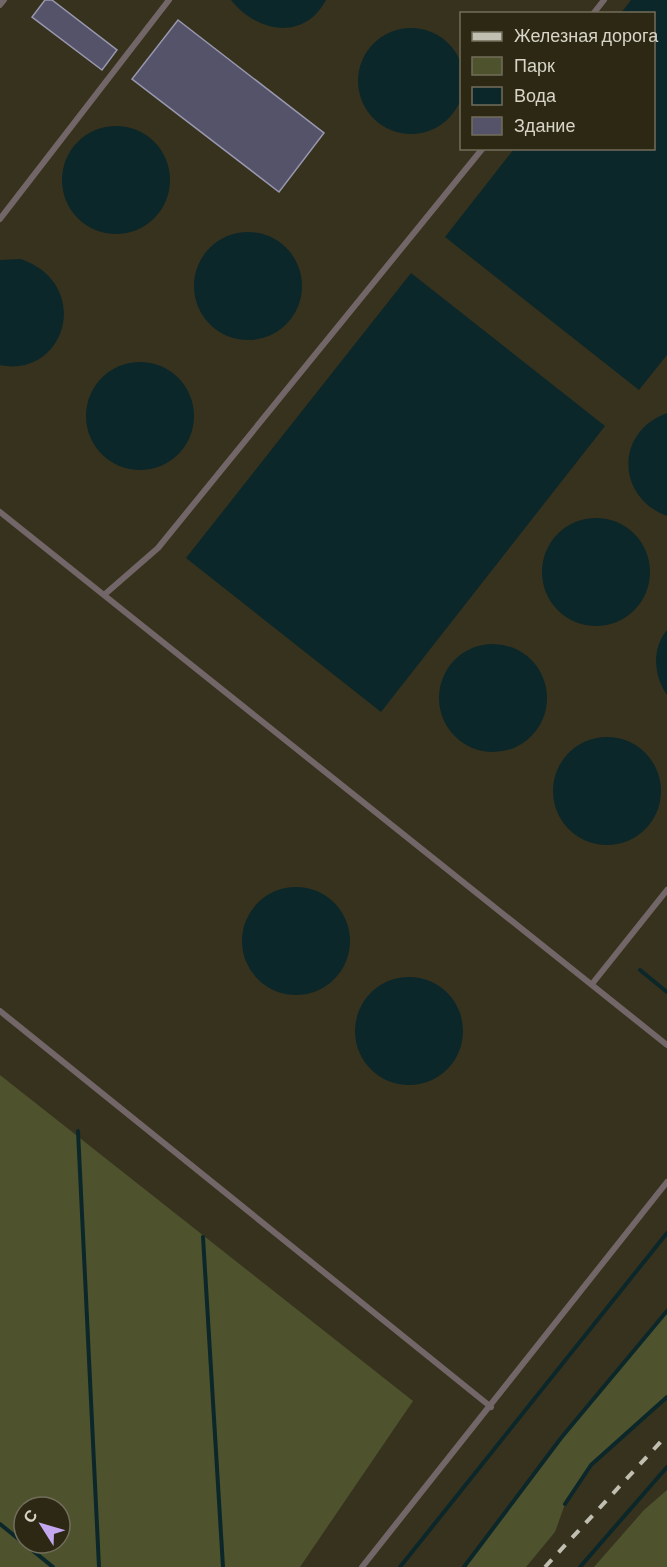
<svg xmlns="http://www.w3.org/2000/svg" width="667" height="1567" font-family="Barlow,sans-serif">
	<rect width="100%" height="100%" fill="#37321d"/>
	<path fill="#4e532e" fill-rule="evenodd" d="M0,1075L413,1401L300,1567H0ZM24,1507H60V1543H24Z
		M667,1311V1397L591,1465L565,1504L555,1532L526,1567H464L561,1438Z
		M667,1490V1567H594L644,1510Z"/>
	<path fill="#0c272a" d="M231,0H326C304,42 256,32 231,0Z
		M631,0H667V355L639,390L445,237L514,149L654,148V14L621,13Z
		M358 81a53 53 0 1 1 106 0a53 53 0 1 1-106 0Z
		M62 180a54 54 0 1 1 108 0a54 54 0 1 1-108 0Z
		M194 286a54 54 0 1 1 108 0a54 54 0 1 1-108 0Z
		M21,259C94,285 65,379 0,365V260Z
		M411,273L605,426L381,712L186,558Z
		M86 416a54 54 0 1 1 108 0a54 54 0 1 1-108 0Z
		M667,413V516C616,497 615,432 667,413Z
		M542 572a54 54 0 1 1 108 0a54 54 0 1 1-108 0Z
		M667,630V695C654,677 651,649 667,630Z
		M439 698a54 54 0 1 1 108 0a54 54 0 1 1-108 0Z
		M553 791a54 54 0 1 1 108 0a54 54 0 1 1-108 0Z
		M242 941a54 54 0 1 1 108 0a54 54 0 1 1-108 0Z
		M355 1031a54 54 0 1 1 108 0a54 54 0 1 1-108 0Z"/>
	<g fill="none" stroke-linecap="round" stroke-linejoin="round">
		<path stroke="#0c272a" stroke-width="4" d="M640,970L667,992
			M78,1131L99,1567
			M203,1237L223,1567
			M565,1504L591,1465L667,1397
			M0,1524L53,1567
			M400,1567L667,1233
			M464,1567L561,1438L667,1311
			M580,1567L667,1467"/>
	</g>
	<path fill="#545369" stroke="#9998b0" stroke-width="1.5" d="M45,0H52L117,50L102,70L32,17Z
		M178,20L324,133L279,192L132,79Z"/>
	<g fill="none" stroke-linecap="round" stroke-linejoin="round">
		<path stroke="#726668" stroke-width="6" d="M0,5L4,0
			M593,14L604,0
			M0,219L169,0
			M0,512L667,1045
			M104,595L158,548L483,148
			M592,984L667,890
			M0,1011L491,1407
			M362,1567L667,1182"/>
		<path stroke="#c1bfb1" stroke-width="4" stroke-dasharray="10 10" stroke-linecap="butt" d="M545,1567L667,1435"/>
	</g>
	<rect x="460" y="12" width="195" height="138" fill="#2d2813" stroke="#716d5b" stroke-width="1.5"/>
	<rect x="472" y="32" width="30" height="9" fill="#c1bfb1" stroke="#716d5b" stroke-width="1.5"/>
	<text x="514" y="42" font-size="18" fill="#d7d5c8">Железная дорога</text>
	<rect x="472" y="57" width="30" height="18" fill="#4e532e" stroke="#716d5b" stroke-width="1.5"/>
	<text x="514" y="72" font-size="18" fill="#d7d5c8">Парк</text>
	<rect x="472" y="87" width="30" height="18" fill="#0c272a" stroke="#716d5b" stroke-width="1.5"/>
	<text x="514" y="102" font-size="18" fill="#d7d5c8">Вода</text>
	<rect x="472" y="117" width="30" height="18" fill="#545369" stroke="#716d5b" stroke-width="1.5"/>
	<text x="514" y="132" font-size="18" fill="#d7d5c8">Здание</text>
	<g transform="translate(42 1525) rotate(307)"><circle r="28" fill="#2d2813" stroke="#716d5b" stroke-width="1.5"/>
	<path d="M0-4.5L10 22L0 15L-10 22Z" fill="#c4a7f1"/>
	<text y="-9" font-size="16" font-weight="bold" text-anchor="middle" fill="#d7d5c8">С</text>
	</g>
</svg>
